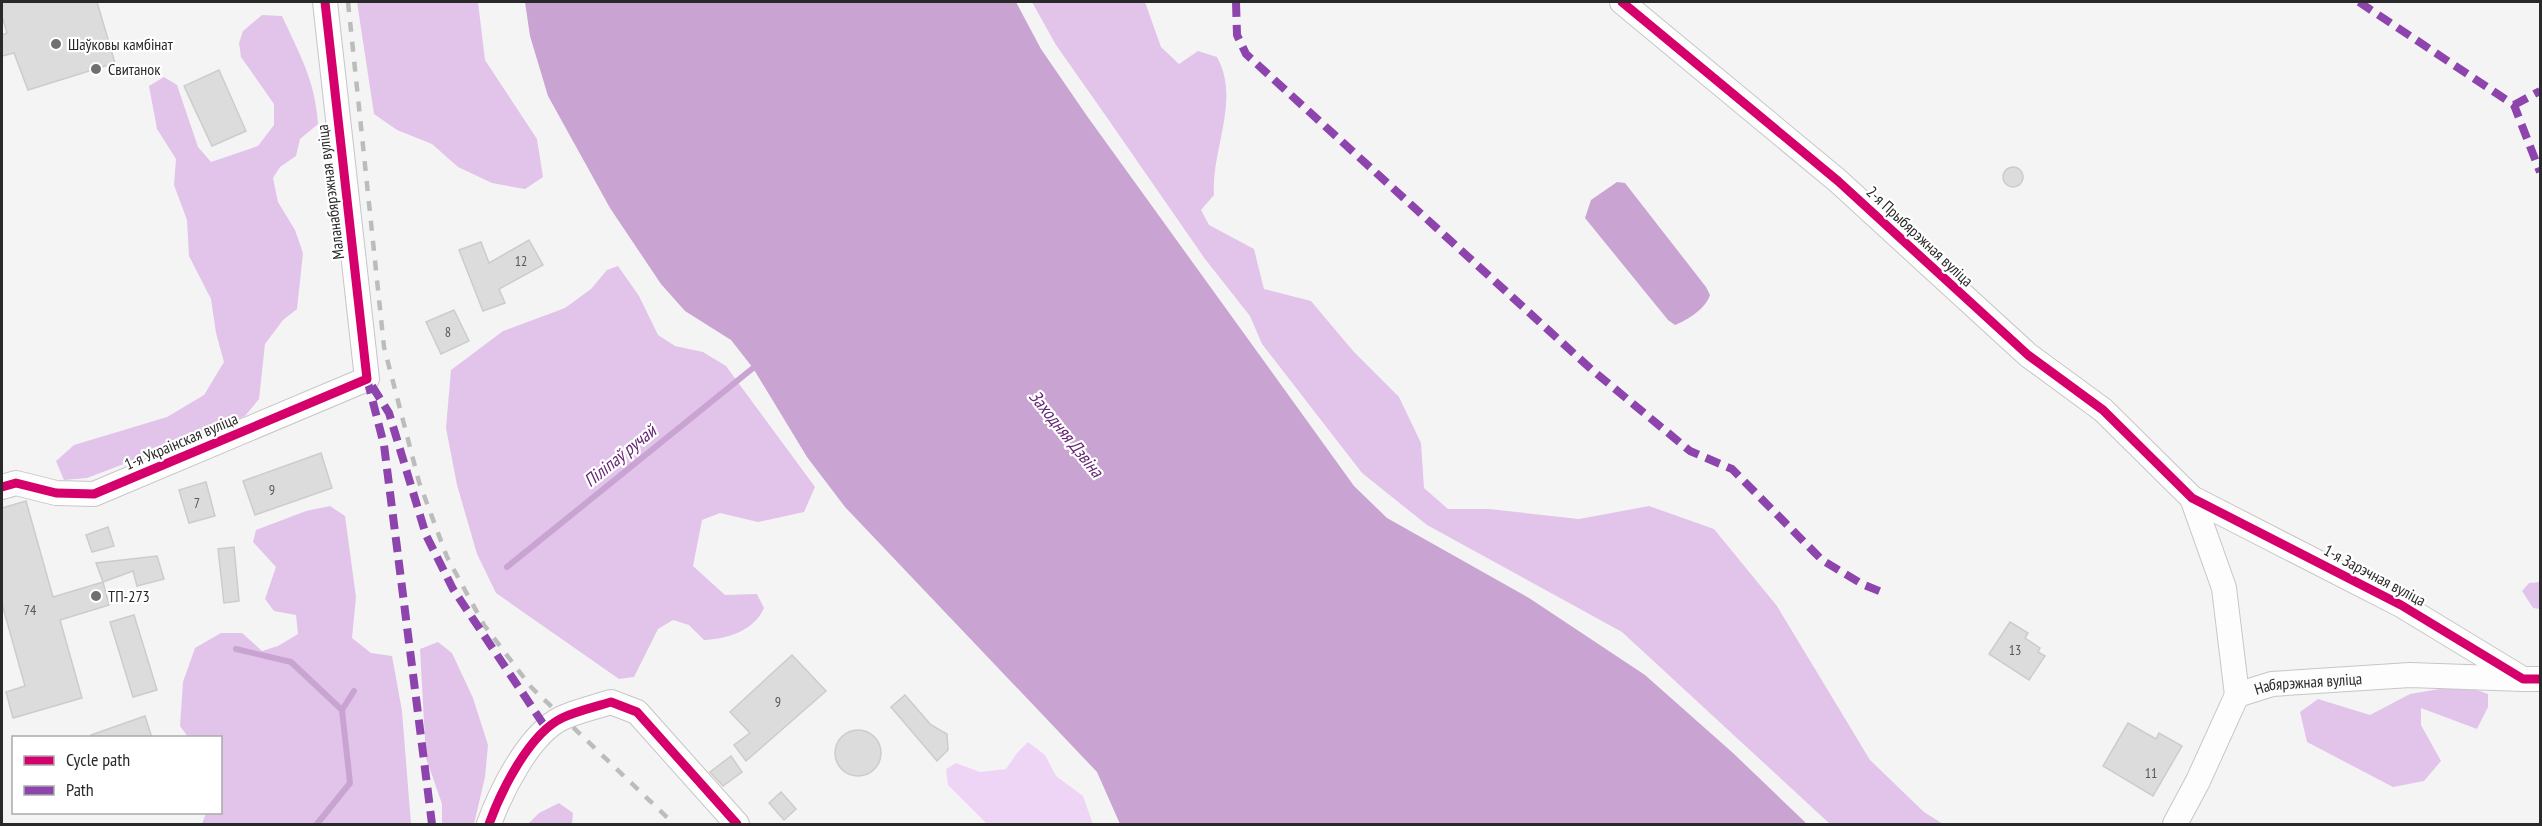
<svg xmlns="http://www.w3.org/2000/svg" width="2542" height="826" font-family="'PT Sans Narrow',sans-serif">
	<rect width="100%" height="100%" fill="#f5f4f5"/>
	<path fill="#efd5f5" d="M1028,742L1045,755L1056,776L1083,796L1093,824H987L948,785L946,769L956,763L980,772L1006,769L1017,753Z"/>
	<path fill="#e2c4ea" d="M357,2H478L485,60L537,139L543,177L525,189L492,183L458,167L432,144L397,130L374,114Z
		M1032,2H1145L1161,47L1179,64L1198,51L1217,57C1241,100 1211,149 1214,195L1201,210L1209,225L1254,249L1264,289L1311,301L1354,352L1399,397L1421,443L1424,488L1448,509H1489L1579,519L1649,506L1714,529L1777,606L1870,760L1924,812L1943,824H1830L1622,632L1427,525L1362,473L1262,344L1250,316L1205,259L1108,119L1056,45Z
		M262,15L282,16C300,55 315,80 318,124L300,139L296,156L280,167L273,178L278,202L295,230L303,253L297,309L283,320L265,344L259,399L245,416L224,426L87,478L64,480L56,461L74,445L167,417L204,395L224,362L216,333L211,299L189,256L187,220L174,185L176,159L157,129L149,86L164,77L177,85L198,147L211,162L258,146L274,125V104L241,57L239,43L243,31Z
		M618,266L639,296L658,335L675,346L703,352L726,366L815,487L804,512L758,522L720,513L702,520L693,566L725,595L757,594L764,608C754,631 727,639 704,640L689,625L673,620L658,629L634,677L619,679L496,593L477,554L457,485L446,428L451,370L503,331L565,308L591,289L607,270Z
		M330,506L345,516L356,597L352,638L371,653L392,656L402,711L411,824H202L206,813L220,812V738L188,737L180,726L183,682L195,648L221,633H242L262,651L278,646L298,634L296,615L274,611L265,599L276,567L253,542L256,530L306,511Z
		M2540,582V609L2533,608L2522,591L2529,583Z
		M438,642L452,653L473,698L488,745L485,777L474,824H442V804L426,758L420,649Z
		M2463,685L2488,694V707L2477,729L2421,708V725L2441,761L2424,781L2393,787L2307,742L2300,712L2318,699L2370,715L2410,694Z
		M559,803L573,813L572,824H528L539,813Z"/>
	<path fill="#c9a3d1" d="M525,2H1016L1041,49L1087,116L1354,486L1387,518L1529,598L1645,675L1733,753L1807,824H1120L1097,772L845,507L807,457L753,368L731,340L685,311L661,284L610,208L548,96L530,36Z
		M1617,182L1625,183L1706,287L1710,295C1706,308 1688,320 1675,325L1668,320L1585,218L1591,200Z"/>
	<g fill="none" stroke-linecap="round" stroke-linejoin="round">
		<path stroke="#c9a3d1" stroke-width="6" d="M507,567L758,364
			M236,649L291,662L342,710
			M317,824L350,783L342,710L354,691"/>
	</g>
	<path fill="#dddcdd" stroke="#cdcccd" stroke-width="1.5" d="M2,2H97L115,63L28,90L14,53L2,56V35L7,33L2,16Z
		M219,70L246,131L212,146L184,86Z
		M2003 177a10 10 0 1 1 20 0a10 10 0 1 1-20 0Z
		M529,240L543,265L499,289L505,303L483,311L459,250L481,242L489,263Z
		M454,310L469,341L441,354L426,322Z
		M321,453L332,488L255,515L243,481Z
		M206,482L215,516L189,523L179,490Z
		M26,501L53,597L103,582L109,605L60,620L82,698L13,718L6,692L25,686L2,604V508Z
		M108,527L114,546L92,552L86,535Z
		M234,547L239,601L224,603L218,549Z
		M157,556L164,579L137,586L133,571L103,582L96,563Z
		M134,615L157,690L133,697L110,622Z
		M2010,622L2028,633L2025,638L2040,648L2038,652L2045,656L2029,680L1989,654Z
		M792,655L826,691L746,761L734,745L750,733L730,712Z
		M905,695L931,725L947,734L948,750L937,761L891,707Z
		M145,716L152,738H92L91,735Z
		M2128,723L2156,739L2159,733L2182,746L2153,796L2103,766Z
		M835 753a23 23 0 1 1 46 0a23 23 0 1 1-46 0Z
		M731,756L742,772L723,786L710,772Z
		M781,792L796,809L784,820L769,803Z"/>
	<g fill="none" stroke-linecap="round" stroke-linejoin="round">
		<defs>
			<g id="minor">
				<path d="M1622,2L1838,181L2028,355L2103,410L2192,498L2401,605L2523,679H2540"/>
				<path d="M2,487L16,483L56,493L94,494L367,379L325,2"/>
				<path d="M2192,498L2224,588L2237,695"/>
				<path d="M489,824C501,791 529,734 562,718C577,711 595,707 611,702L637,712L737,824"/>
				<path id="s1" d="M2175,824L2198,781L2237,695L2272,684L2410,675L2523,679"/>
			</g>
		</defs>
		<use href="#minor" stroke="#c7c6c7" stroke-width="26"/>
		<use href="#minor" stroke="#fefdfe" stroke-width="24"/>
		<path stroke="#bdbcbd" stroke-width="4.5" stroke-dasharray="10 10" stroke-linecap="butt" d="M348,2L384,347L419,482L447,557L484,625L531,687L674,824"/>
		<path stroke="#8e44ad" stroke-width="8" stroke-dasharray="15 8" stroke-linecap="butt" d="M1236,2L1237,35L1246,54L1591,369L1690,451L1732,469L1822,560L1862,584L1884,593
			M2359,2L2514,105L2540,172
			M2514,105L2540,91
			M367,379L384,445L432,824
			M372,386L389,413L426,535L453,589L546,728"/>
		<defs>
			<path id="cycleway" d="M1622,2L1838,181L2028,355L2103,410L2192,498L2401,605L2523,679H2540
				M2,487L16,483L56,493L94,494L367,379L325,2
				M489,824C501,791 529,734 562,718C577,711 595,707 611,702L637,712L737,824"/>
		</defs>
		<use href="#cycleway" stroke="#fff" stroke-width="13"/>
		<use href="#cycleway" stroke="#d6006c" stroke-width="9"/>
	</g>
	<g fill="#717071" stroke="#fff" stroke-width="2">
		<circle cx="56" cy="44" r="6"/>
		<circle cx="96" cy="69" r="6"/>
		<circle cx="96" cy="596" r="6"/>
	</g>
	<g text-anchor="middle" stroke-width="4.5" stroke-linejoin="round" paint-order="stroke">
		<g font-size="14" fill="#585758">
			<text x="521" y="266">12</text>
			<text x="448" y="337">8</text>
			<text x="272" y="495">9</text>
			<text x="197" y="508">7</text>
			<text x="30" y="615">74</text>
			<text x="2015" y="655">13</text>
			<text x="778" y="707">9</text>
			<text x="2151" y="778">11</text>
		</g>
		<g font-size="16" fill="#2a292a" stroke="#fff" text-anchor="start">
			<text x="68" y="50">Шаўковы камбінат</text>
			<text x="108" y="75">Свитанок</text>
			<text x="108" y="602">ТП-273</text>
		</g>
		<g font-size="16" fill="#2a292a" stroke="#fff">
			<text transform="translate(330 192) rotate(-97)" y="6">Маланабярэжная вуліца</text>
			<text transform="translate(1920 236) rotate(43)" y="6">2-я Прыбярэжная вуліца</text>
			<text transform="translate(181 441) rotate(-23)" y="6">1-я Украінская вуліца</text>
			<text transform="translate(2375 575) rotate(28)" y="6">1-я Зарэчная вуліца</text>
			<text dy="6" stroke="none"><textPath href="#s1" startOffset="216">Набярэжная вуліца</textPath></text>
		</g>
		<g font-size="18" font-style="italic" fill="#662475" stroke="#fff">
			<text transform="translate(1066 434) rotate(51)" y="6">Заходняя Дзвіна</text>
			<text transform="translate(620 456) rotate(-39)" y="6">Піліпаў ручай</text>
		</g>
	</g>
	<rect width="2542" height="826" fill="none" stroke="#2a292a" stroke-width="6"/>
	<rect x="12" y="736" width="210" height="78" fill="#ffffff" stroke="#aaa9aa" stroke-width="1.5"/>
	<rect x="24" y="756" width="30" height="9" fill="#d6006c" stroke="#aaa9aa" stroke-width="1.5"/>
	<text x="66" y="766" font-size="18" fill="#2a292a">Cycle path</text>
	<rect x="24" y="786" width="30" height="9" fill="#8e44ad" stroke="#aaa9aa" stroke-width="1.5"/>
	<text x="66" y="796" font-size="18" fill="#2a292a">Path</text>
</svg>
